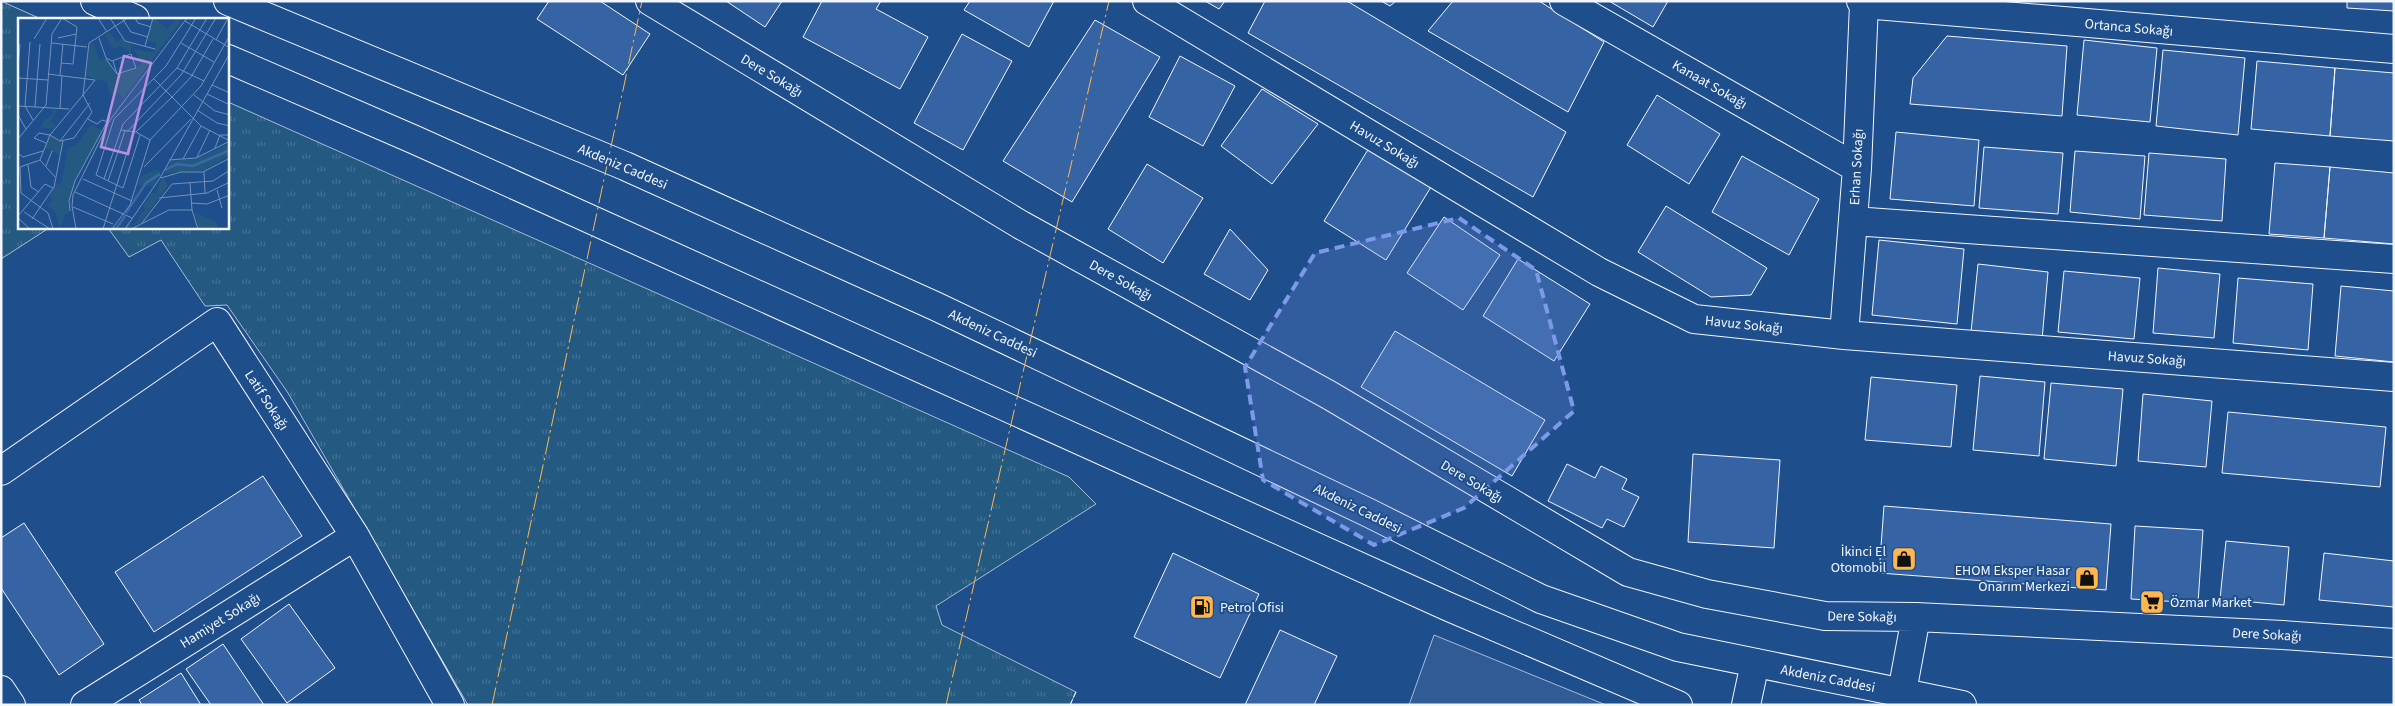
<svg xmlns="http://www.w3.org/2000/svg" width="2395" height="706" font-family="'Source Sans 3',sans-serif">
	<defs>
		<pattern id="park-tufts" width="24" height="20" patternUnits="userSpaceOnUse" patternTransform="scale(1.25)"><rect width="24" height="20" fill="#245a82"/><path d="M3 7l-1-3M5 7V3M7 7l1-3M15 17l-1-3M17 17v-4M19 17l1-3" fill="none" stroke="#447295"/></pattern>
	</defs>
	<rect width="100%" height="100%" fill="#1f4e8c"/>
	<path fill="url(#park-tufts)" stroke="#a8bbd7" d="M1,1L41,19H19V228H49L1,259Z
		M228,102L1069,477L1096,504L936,606L942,625L1076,692L1070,705H468L288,393L227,305L205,306L161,240L129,257L108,228H228Z"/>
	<path fill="#305b95" stroke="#a8bbd7" d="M1434,635L1606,705H1409Z"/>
	<path fill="#3563a3" stroke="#f2f6ff" d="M549,1H600L650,34L623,75L537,19Z
		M726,1H782L765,27Z
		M822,1H881L876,9L928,37L900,89L803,37Z
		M970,1H1054L1029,47L964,10Z
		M1205,1H1225L1219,9Z
		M1265,1H1347L1566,132L1533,197L1248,33Z
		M1381,1H1396L1390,6Z
		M1453,1H1539L1604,42L1568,112L1428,31Z
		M1609,1H1668L1653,27Z
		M2347,1H2394V11L2347,8Z
		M1095,20L1160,57L1072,202L1003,161Z
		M962,34L1012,61L963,150L914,123Z
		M1947,36L2067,46L2062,116L1910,104L1913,78Z
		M2084,40L2157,48L2150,122L2077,115Z
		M2163,50L2245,58L2238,135L2156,126Z
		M1180,56L1235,86L1203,146L1149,117Z
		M2257,61L2335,68L2330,136L2251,129Z
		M2335,68L2394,73V141L2330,136Z
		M1262,89L1318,124L1272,184L1221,146Z
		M1657,95L1720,134L1689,184L1627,145Z
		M1896,132L1979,140L1974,206L1890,199Z
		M1984,147L2063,153L2058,214L1979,208Z
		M1369,148L1431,187L1386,260L1324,221Z
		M2075,151L2145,156L2140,219L2070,212Z
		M2149,153L2226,159L2222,221L2144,215Z
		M1742,156L1819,199L1789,255L1712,212Z
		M2275,163L2330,167L2324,238L2269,234Z
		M1147,164L1203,198L1163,263L1108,229Z
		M2330,167L2394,173V244L2324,238Z
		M1666,206L1767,268L1751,295L1711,297L1638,252Z
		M1444,217L1500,255L1463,310L1407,273Z
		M1230,229L1268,270L1250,300L1204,274Z
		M1879,240L1964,249L1957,324L1872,315Z
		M1518,259L1590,304L1554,361L1483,316Z
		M1978,264L2048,272L2042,340L1971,332Z
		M2158,268L2220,274L2214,338L2153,333Z
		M2064,271L2140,278L2134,339L2058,332Z
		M2238,278L2313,284L2308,350L2233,343Z
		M2341,286L2394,291V362L2335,356Z
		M1395,331L1545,420L1512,476L1361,387Z
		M1980,376L2045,382L2039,456L1973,450Z
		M1871,377L1957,385L1951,447L1865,440Z
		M2051,383L2123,389L2116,466L2044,459Z
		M2143,394L2212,401L2206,467L2138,461Z
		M2228,412L2386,427L2380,487L2222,473Z
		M1693,454L1780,460L1774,548L1688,542Z
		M1567,464L1595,478L1601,466L1627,479L1622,489L1639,497L1624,527L1607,519L1602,528L1548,501Z
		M263,476L302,536L154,632L115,572Z
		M1884,506L2111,524L2106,590L1879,573Z
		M24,523L104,644L59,675L1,588V538Z
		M2135,526L2203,530L2198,603L2131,599Z
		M2226,541L2289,547L2284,605L2220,599Z
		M1173,553L1259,594L1220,678L1134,637Z
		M2324,553L2394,561V607L2319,600Z
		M289,604L335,668L287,703L241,639Z
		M1280,630L1337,656L1314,705H1245Z
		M223,644L264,705H211L186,669Z
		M181,673L201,705H142L139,700Z"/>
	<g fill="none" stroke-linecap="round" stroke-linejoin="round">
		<defs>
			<path id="street" d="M650,1L1021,225L1329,395L1628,572L1707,594L1825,616L1916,617L2283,635L2394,643
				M1147,1L1599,272L1694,319L1844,335L2394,377
				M1564,1L1857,168
				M1864,4L2394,49
				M1853,221L2394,259
				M1844,335L1857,168L1864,4L1861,1
				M1,471L217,322L355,536L450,705
				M1,690L11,705
				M1902,692L1916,617
				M85,705L355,536
				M1746,705L1755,663"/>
			<path id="primary" d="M95,1L135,19
				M228,1L625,166L935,306L1369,513L1541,599L1678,647L1962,705
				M228,59L415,140L1449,607L1678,705"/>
		</defs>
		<use href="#street" stroke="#f2f6ff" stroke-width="30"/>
		<use href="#primary" stroke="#f2f6ff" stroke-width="30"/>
		<use href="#street" stroke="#1f4e8c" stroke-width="28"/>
		<use href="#primary" stroke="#1f4e8c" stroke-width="28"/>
		<path stroke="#f2f6ff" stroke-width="1" stroke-dasharray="6 2.5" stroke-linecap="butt" d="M1070,705L1076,692"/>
		<path stroke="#ffb74d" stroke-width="1" stroke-dasharray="18 4 2.5 4" stroke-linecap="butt" d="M492,705L642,1
			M946,705L1109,1"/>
	</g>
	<path fill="#7d9aea" fill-opacity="0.2" stroke="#7d9aea" stroke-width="4" stroke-dasharray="10 6" stroke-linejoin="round" d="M1459,218L1536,270L1574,411L1464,508L1374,545L1263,480L1245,367L1315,253Z"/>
	<defs>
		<symbol id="shop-square" viewBox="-11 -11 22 22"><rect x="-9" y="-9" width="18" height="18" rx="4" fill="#ffb74d" stroke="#1f4e8c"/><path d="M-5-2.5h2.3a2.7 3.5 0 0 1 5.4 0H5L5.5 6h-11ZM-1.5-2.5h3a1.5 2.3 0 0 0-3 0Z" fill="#111"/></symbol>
		<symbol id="supermarket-square" viewBox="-11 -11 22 22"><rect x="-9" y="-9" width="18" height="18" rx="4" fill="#ffb74d" stroke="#1f4e8c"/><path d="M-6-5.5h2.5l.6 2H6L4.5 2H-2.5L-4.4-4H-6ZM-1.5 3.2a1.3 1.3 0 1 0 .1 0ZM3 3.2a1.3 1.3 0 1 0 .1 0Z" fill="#111"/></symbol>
		<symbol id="fuel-square" viewBox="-11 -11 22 22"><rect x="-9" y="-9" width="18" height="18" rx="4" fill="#ffb74d" stroke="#1f4e8c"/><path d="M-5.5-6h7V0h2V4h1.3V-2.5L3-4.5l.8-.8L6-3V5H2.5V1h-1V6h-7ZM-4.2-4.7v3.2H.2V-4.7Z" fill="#111"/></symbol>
	</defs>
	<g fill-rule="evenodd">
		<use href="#shop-square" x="1890" y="545" width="28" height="28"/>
		<use href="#shop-square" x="2073" y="564" width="28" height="28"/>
		<use href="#supermarket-square" x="2138" y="588" width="28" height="28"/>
		<use href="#fuel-square" x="1188" y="593" width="28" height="28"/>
	</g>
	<g text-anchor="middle" stroke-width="4" stroke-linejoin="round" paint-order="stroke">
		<g font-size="14" fill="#f2f6ff" stroke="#1f4e8c">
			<text transform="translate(2129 27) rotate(5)" y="5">Ortanca Sokağı</text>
			<text transform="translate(772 75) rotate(31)" y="5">Dere Sokağı</text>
			<text transform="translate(1710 84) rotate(30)" y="5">Kanaat Sokağı</text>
			<text transform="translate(1385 144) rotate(31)" y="5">Havuz Sokağı</text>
			<text transform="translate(623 166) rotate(23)" y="5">Akdeniz Caddesi</text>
			<text transform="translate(1856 167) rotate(-87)" y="5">Erhan Sokağı</text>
			<text transform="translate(1121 280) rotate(29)" y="5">Dere Sokağı</text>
			<text transform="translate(1744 324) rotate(6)" y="5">Havuz Sokağı</text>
			<text transform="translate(993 333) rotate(25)" y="5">Akdeniz Caddesi</text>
			<text transform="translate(2147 358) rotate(4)" y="5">Havuz Sokağı</text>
			<text transform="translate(267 400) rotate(57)" y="5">Latif Sokağı</text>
			<text transform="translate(1472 481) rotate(31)" y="5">Dere Sokağı</text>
			<text transform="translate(1358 508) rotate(26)" y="5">Akdeniz Caddesi</text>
			<text transform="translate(1862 616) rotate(1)" y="5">Dere Sokağı</text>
			<text transform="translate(220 620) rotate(-32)" y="5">Hamiyet Sokağı</text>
			<text transform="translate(2267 634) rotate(3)" y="5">Dere Sokağı</text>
			<text transform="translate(1828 678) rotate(11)" y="5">Akdeniz Caddesi</text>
		</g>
		<g font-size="14" fill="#f2f6ff" stroke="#1f4e8c" text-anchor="end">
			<text x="1886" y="556">İkinci El<tspan x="1886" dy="16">Otomobil</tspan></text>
			<text x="2070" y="575">EHOM Eksper Hasar<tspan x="2070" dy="16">Onarım Merkezi</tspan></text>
			<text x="2170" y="607" text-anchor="start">Özmar Market</text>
			<text x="1220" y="612" text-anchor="start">Petrol Ofisi</text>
		</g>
	</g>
	<g transform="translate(18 18)">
		<rect width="211" height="211" fill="#1f4e8c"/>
		<path d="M71,32L88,58V64L68,58ZM32,117L44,124L42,138L27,130ZM211,126V138L186,152L147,155L153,143L178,141ZM138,152L143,153L135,168L120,167L123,158ZM145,159L149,166L148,170L123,204L108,211L111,206L115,208L127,191L125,188L134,174L137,176ZM177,194L199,205V211H181Z" fill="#245a82"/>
		<path d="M135,0L149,11L159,0H165L105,81L101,75L96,79L91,76L88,58L80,53V46L75,43L71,28L75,24L81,42L88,41L98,57L115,52L124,46L116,31L136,35L138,25L129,22ZM92,14L98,24L104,20L114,27L112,35L103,28L95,31L87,17ZM35,92H39L33,104L37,107L35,111L25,109L21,113L27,102L24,98L28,101L34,98ZM74,107L84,113L59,157L50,186L51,196H47L42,210L37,193L30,188L35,181L32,179L38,166L43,167L50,129L57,128Z" fill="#245a82"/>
		<path fill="none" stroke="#3b69a3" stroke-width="2.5" d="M147,152L159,146L175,148L212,132M108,195L128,165L142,156M98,211L107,198"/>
		<path fill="none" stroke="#7391ba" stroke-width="1" d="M80,0L89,14M92,0L107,23L137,31M104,0L113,14L130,19M117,0L120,5L133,9M167,3L212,30M40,20L58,16M81,20L88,40L94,43L113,36M16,21L29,0M198,22L210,0M12,24L7,88L15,102M34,25L69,29M163,25L196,44M127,28L135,0M88,41L99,56L95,43M43,45L55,46L59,9L44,0M0,49L2,26M159,50L186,63M99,56L118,50L113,36M42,57L45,26M0,60L30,62M136,61L183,108L212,123M194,67L212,75M189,76L212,87M176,77L197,93L212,97M0,88L51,91M17,89L22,26M42,90L44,57M179,92L199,105L212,108M0,97L8,111M70,101L79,106L84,102L90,104M103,112L118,114L154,79L173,59L195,21M109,114L163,57L198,0M118,114L132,122M122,117L105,170L78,157L96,101L148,48L178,0M0,121L28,87L34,16L44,0M42,123L72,85M28,125L16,120L21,115L32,117L42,123L56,120L74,94L65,77L77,62L30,56M197,130L202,117H212M1,136L5,139L25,133M179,139L192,112M165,141L183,108M22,142L37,159M151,142L178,140L212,123M10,147L13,169L21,174M28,148L34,133M2,149L22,142L32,117L65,77L71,25L110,0M2,149L3,175M126,149L173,101M186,154L187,175M143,160L163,154H185L212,140M65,161L114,183M86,161L105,106L159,50L189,0M90,163L107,113M172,165L174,192L180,211M199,172L204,190M57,174L114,200M3,175L30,195L35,211M141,180L189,175L212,164M173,185L189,186L212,177M55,189L95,206M52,193L51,183L57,163L90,102M6,194L32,211M0,198L27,166L35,170M0,200L12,211M14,201L36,169L45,123M124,205L154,166L195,163L212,152M58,211L54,188L55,177L92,102L169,0M85,211L115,115M94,211L112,187L132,122L183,68L212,17M107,211L142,160L212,35M113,211L151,192H174"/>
		<path fill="#b691df" fill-opacity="0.15" stroke="#b691df" stroke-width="2.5" d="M106,38L133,45L110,136L83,129Z"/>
		<rect width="211" height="211" fill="none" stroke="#f2f6ff" stroke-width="2.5"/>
	</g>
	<rect width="2395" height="706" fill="none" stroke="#f2f6ff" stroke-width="5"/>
</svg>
